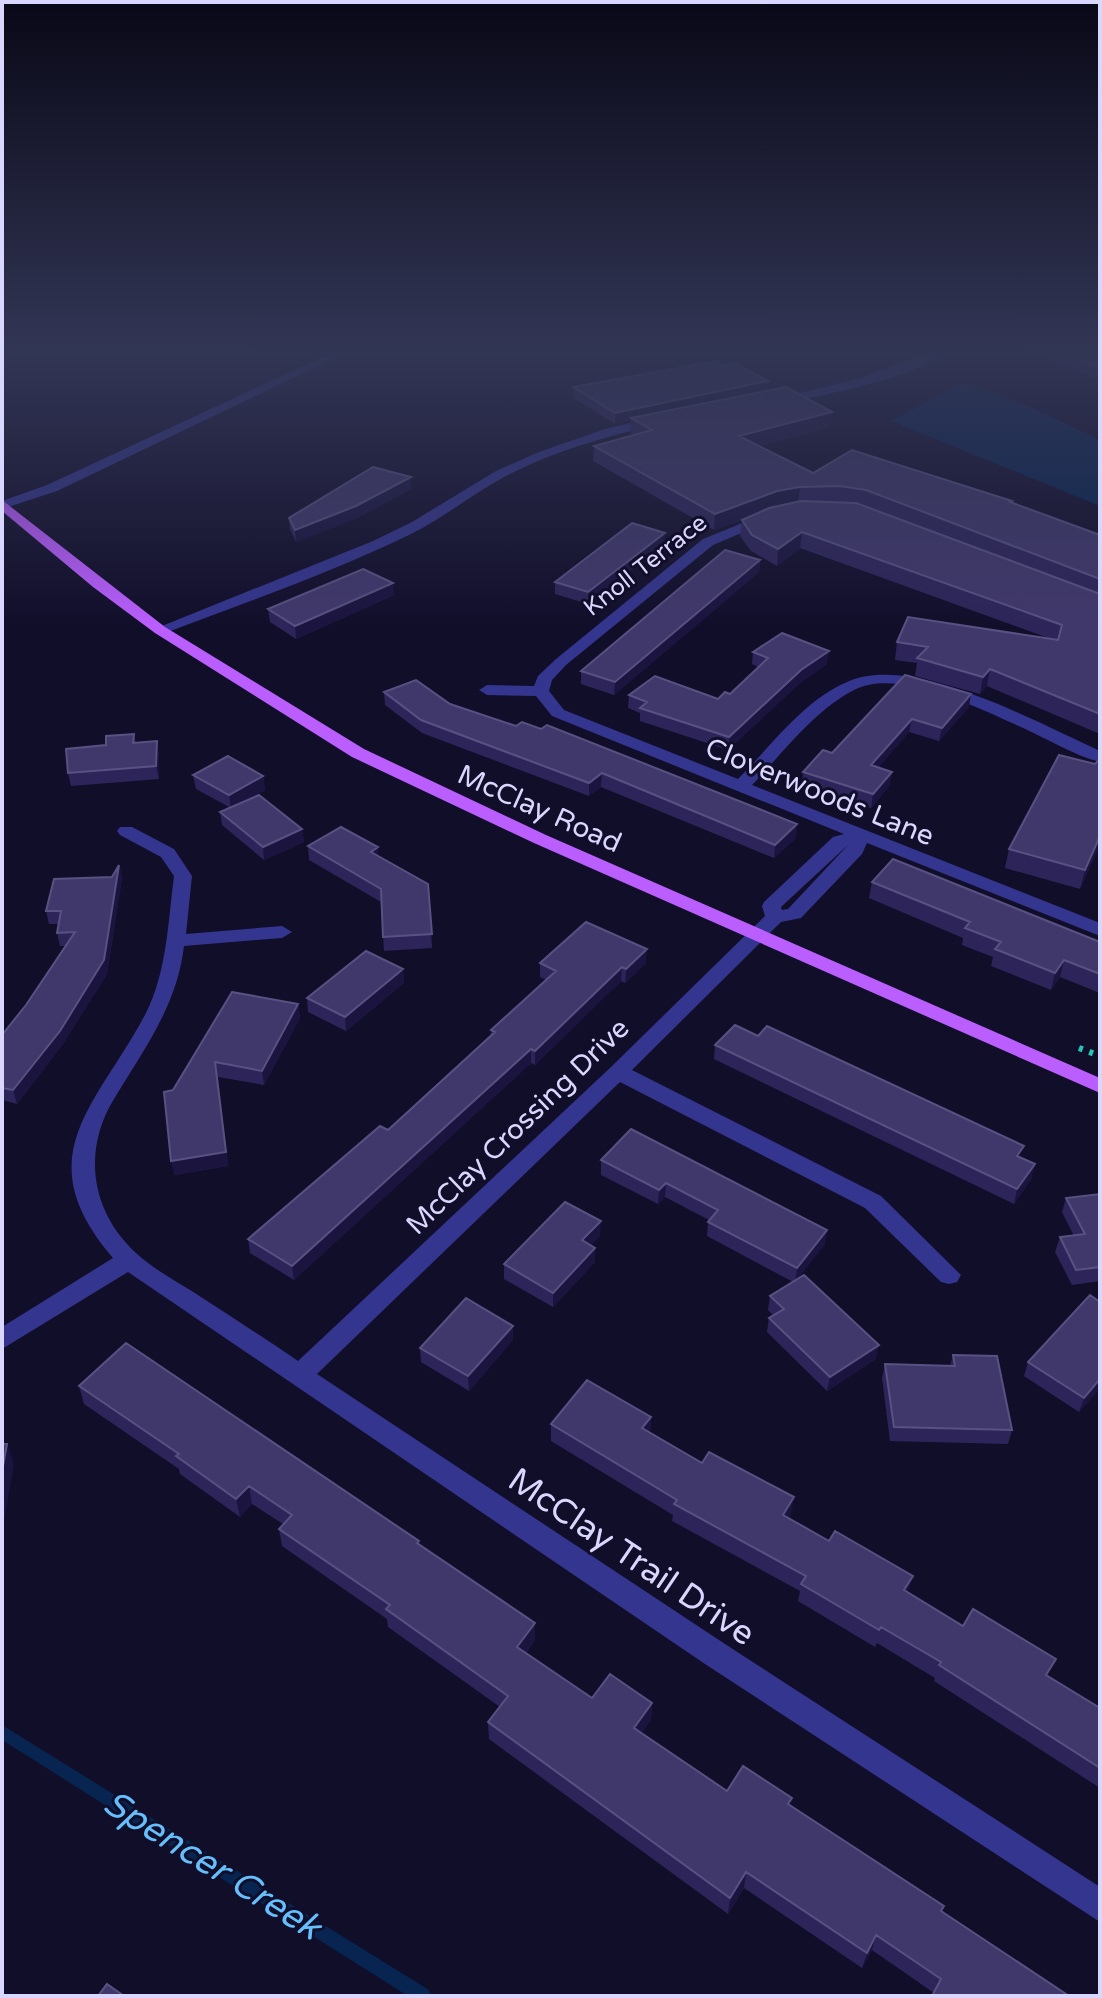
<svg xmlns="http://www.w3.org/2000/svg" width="1102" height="1998" font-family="'Varela Round',sans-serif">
	<rect width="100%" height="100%" fill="#110e2a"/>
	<path fill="#072550" d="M963,383L1029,406L1100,440V506L891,421Z"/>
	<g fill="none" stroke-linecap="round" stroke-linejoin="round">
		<path fill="#072550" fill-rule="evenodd" d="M2,1725L429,1990L431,1996H408L2,1740Z"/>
		<path stroke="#23c7b5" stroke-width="6" stroke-dasharray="4 7" stroke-linecap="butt" d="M1079,1048L1100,1056"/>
		<path fill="#34358e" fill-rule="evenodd" d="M342,348H356L57,491L2,509V501L47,485Z
			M940,348H954C916,378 826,395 778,404L772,400L861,378Z
			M655,417L661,421L659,424C605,437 553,451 504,477C471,495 442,519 409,535C330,573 247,602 165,633L160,635L152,630L373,541L412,522L496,471L539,452L605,429Z
			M767,513L772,514V520L713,545L566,665L552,680L549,691L564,710L738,779C771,746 803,701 847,682C911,652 1040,724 1100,751V762C1073,755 1046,738 1021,727C981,709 899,668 856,689C814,710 784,752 752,785L1100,923V936L867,843L862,854L801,918L781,922L632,1070L881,1196L961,1275L957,1282L949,1284L941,1282L865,1208L620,1082L317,1374L725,1644L1100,1887V1922L705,1664L128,1272L2,1349V1327L113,1258C25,1155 97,1106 146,1013C167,971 168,922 174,876L161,857L120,835L117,831L120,827H132L174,849L192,876L186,934L282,926L292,932L282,938L184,946C177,1006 144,1049 114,1099C82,1151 91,1212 136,1253C154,1270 180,1283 201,1297C233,1318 266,1339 298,1361L611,1067L765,916L762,906L764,902L833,837L844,834L552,716L536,696L487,695L479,690L487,685L534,686L538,676L556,659L703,539ZM849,844L788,909L782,910L781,907Z"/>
		<path fill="#bb5eff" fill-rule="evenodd" d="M2,500L165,627L364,749L546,835L1100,1078V1093L534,843L352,757L155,633L93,587L2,511Z"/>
	</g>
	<path fill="#2d2559" d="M1030,348H1100V380L1030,351Z
		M723,366L767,391L832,412L830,427L759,446L813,473L1012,501V503L1100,535V734L987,686L980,694L915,676L917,663L895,660L897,642L1051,639L800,548L777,566L751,551L740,536L742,520L714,530L593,461L594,446L634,435L630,433L631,420L615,424L573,398V387Z
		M411,477V489L357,518L296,542L290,529L289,518Z
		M664,545L588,604L555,594V582Z
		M760,560L759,572L614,695L581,684V671Z
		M394,595L296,639L270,622L268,609Z
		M753,652L827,664L800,683L728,750L640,721V713L628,708L629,695L718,699L730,694L758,667L752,664Z
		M905,675L969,707L939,741L909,732L878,768L890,785L871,808L802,785L803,772L832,753Z
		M384,692L450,704L796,838L774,858L601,787L589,796L422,733L385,705Z
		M134,734L136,743L159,754V779L71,786L68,773L106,745Z
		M1100,759V844L1080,889L1005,868L1009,849Z
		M193,775L263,776L265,790L248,799L302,829L304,842L264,860L222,825L220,812L229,807L196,789Z
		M308,846L378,856L428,884L432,948L384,951L381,902L309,860Z
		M119,865L122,878L107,974L63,1044L17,1104L2,1100V1035L26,1005L66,946H60L57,933L58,924H49L46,911L112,877Z
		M872,882L1100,942V993L1060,977L1051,990L991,966L993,957L962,945L963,938L869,898Z
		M540,963H646L625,983L621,981L535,1065L531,1063L294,1280L250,1253L248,1239L388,1130L491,1036V1030L546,980L540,977Z
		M403,969L404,983L346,1031L308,1012L307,998Z
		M298,1004L300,1018L264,1085L218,1077L228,1166L174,1175L173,1090Z
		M758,1036L1021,1158L1032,1178L1014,1204L714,1059L715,1045Z
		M631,1129L825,1244L798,1278L876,1359L827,1391L767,1332L769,1318L773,1315L768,1310L770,1296L793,1282L707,1236L708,1222L709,1220L665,1197L658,1204L601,1175V1160Z
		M1100,1194V1281L1072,1285L1055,1252L1060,1237L1074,1236L1062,1212L1066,1198Z
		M600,1236L591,1245L595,1262L553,1307L504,1279V1264Z
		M1100,1302V1388L1079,1412L1024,1376L1028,1362Z
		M513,1340L469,1391L421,1362L420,1348Z
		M953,1355L1012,1430L1008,1444L890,1441L882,1378L885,1364L950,1366Z
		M79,1386L419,1541V1544L535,1640L526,1653L592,1698L652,1703L651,1720L641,1733L727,1791L790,1806L942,1911L1069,1996L934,1993L872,1950L862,1968L744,1888L728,1914L489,1739L488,1722L500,1707L388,1627L387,1619L282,1546L279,1529L283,1524L252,1504L240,1517L180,1474L179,1469L84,1404Z
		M651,1417L650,1433L791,1514L788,1518L908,1593L1100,1708V1788L934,1681L935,1678L877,1643L875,1647L798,1601L800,1591L672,1521L673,1515L551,1441V1424Z"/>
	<path fill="#1a143f" d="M768,381L767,392L631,418V420L615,424V413Z
		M832,412L830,427L738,451L739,436Z
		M411,477V489L357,518L296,542L295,530Z
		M800,487L798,503L775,507L714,530L715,514L777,491Z
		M802,532L800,548L777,566L778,549Z
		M665,533L664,545L588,604V592Z
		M760,560L759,572L614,695L615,682Z
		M393,583L394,595L296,639L295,626Z
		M829,651L827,664L800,683L728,750L729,737L801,670Z
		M990,669L987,686L980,694L983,677Z
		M971,694L969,707L939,741L942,728Z
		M912,719L909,732L869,779L871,765Z
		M157,741L159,754V779L156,766Z
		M892,772L890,785L871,808L873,794Z
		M602,773L601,787L589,796V783Z
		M263,776L265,790L231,809L229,795Z
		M797,824L796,838L774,858L775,845Z
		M302,829L304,842L264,860L263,847Z
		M1100,836V844L1080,889L1085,870Z
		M378,847L379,861L371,852Z
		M119,865L122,878L107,974L63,1044L17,1104L13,1090Z
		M647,949L646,963L625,983L626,969Z
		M1064,960L1060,977L1051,990L1055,973Z
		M622,967L621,981L535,1065V1051Z
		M403,969L404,983L346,1031L345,1017Z
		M298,1004L300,1018L264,1085L262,1071Z
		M531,1049V1063L294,1280L292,1266Z
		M215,1062L228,1166L174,1175L171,1161Z
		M1035,1164L1032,1178L1014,1204L1017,1189Z
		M666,1183L665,1197L658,1204L659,1190Z
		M601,1221L600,1236L582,1255V1240Z
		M827,1230L825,1244L795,1283L797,1268Z
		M595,1248V1262L553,1307V1293Z
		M513,1326V1340L469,1391L468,1376Z
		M879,1345L876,1359L827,1391L830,1377Z
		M1100,1379V1388L1079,1412L1084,1398Z
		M651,1417L650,1434L642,1428Z
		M7,1444L14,1464L2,1534V1472Z
		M249,1486L252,1504L240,1517L236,1499Z
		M794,1497L791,1514L780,1532L783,1515Z
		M913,1576L908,1592L904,1590Z
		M535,1623V1640L517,1664V1647Z
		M652,1703L651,1720L633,1745L634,1728Z
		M746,1872L744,1888L728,1914L730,1898Z
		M876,1935L872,1950L862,1968L867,1953Z"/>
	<path fill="#40386b" stroke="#585182" stroke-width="2" d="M1050,348H1100V368Z
		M717,361L723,366L735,363L768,381L615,413L573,387Z
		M786,387L832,412L739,436L813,473L852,450L1012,501L1010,502L1100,535V579L866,490L840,486L800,487L777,491L715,514L594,446L652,430L631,418Z
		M373,467L411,477L356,506L295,530L289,518Z
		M801,501L856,503L1100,594V714L990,669L983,677L917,658L928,647L897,642L908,617L1058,640L1062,625L802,532L778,549L752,535L742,520L769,508Z
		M632,523L665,533L588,592L555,582Z
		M725,550L760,560L615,682L581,671Z
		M363,569L393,583L295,626L268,609Z
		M782,633L829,651L801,670L729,737L640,708L647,702L629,695L655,676L718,699L725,692L730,694L768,658L753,652Z
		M905,675L971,694L942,728L912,719L871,765L892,772L873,794L803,772L823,750L832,753Z
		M416,680L450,704L516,726L522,722L541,729L547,725L797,824L775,845L602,773L589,783L421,720L384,692Z
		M134,734L133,743L157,741L156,766L68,773L66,749L106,745V736Z
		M1059,755L1095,764L1100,759V836L1085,870L1009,849Z
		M228,756L263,776L229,795L193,775Z
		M259,795L302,829L263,847L220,812Z
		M341,827L378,847L371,852L428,884L432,934L383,937L381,889L308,846Z
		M893,859L1100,942V974L1064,960L1055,973L995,949L1001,942L965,928L970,922L872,882Z
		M119,865L104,960L60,1031L13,1090L2,1088V1035L26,1005L75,932L57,933L61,911H46L54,879L112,877Z
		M586,922L647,949L626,969L622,967L535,1051L531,1049L292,1266L248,1239L380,1126L388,1130L495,1032L491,1030L556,971L540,963Z
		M366,951L403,969L345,1017L307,998Z
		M232,992L298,1004L262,1071L215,1062L226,1152L171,1161L164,1092L173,1090Z
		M735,1025L758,1036L767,1026L1024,1146L1017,1156L1035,1164L1017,1189L715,1045Z
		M631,1129L827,1230L797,1268L708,1222L718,1210L666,1183L659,1190L601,1160Z
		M1100,1194V1267L1076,1270L1060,1237L1085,1234L1066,1198Z
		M565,1202L601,1221L582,1240L595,1248L553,1293L504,1264Z
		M804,1275L879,1345L830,1377L769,1318L784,1309L770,1296Z
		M1090,1295L1100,1302V1379L1084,1398L1028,1362Z
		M466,1298L513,1326L468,1376L420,1348Z
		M126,1343L419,1541L417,1543L535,1623L517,1647L592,1698L610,1674L652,1703L634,1728L727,1791L743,1766L792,1798L788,1804L944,1906L941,1911L1069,1996H932L941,1979L876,1935L867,1953L746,1872L730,1898L488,1722L508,1696L386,1609L390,1605L279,1529L292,1515L249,1486L236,1499L176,1456L179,1454L79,1386Z
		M953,1355L997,1356L1012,1430L894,1427L885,1364L955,1366Z
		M587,1380L651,1417L642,1428L702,1463L709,1452L794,1497L783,1515L829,1541L835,1531L913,1576L904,1590L963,1626L973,1609L1056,1659L1046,1675L1100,1708V1768L939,1665L941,1662L881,1627L879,1630L801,1584L806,1576L674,1504L677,1500L551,1424Z
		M2,1444H7L2,1472Z
		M107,1984L124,1996H98Z"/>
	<linearGradient id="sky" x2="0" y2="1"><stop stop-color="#090817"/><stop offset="0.56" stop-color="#323655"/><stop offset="1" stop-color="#323655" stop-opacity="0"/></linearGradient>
	<rect width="1102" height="627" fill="url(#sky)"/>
	<g text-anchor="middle" stroke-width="6" stroke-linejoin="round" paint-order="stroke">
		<g font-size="24" fill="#dad7ff" stroke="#110e2a">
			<text transform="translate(645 565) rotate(-38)" y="8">Knoll Terrace</text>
		</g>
		<g font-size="28" fill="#dad7ff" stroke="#110e2a">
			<text transform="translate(820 791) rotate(22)" y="10">Cloverwoods Lane</text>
			<text transform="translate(540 808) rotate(24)" y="10">McClay Road</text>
			<text transform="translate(517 1126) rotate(-44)" y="10">McClay Crossing Drive</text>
		</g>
		<g font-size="34" fill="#dad7ff" stroke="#110e2a">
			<text transform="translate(632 1556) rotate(34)" y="12">McClay Trail Drive</text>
		</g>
		<g font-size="36" font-style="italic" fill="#65bfff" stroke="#110e2a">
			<text transform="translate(213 1864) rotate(32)" y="13">Spencer Creek</text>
		</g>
	</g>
	<rect width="1102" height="1998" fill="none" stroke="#dad7ff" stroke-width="8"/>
</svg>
